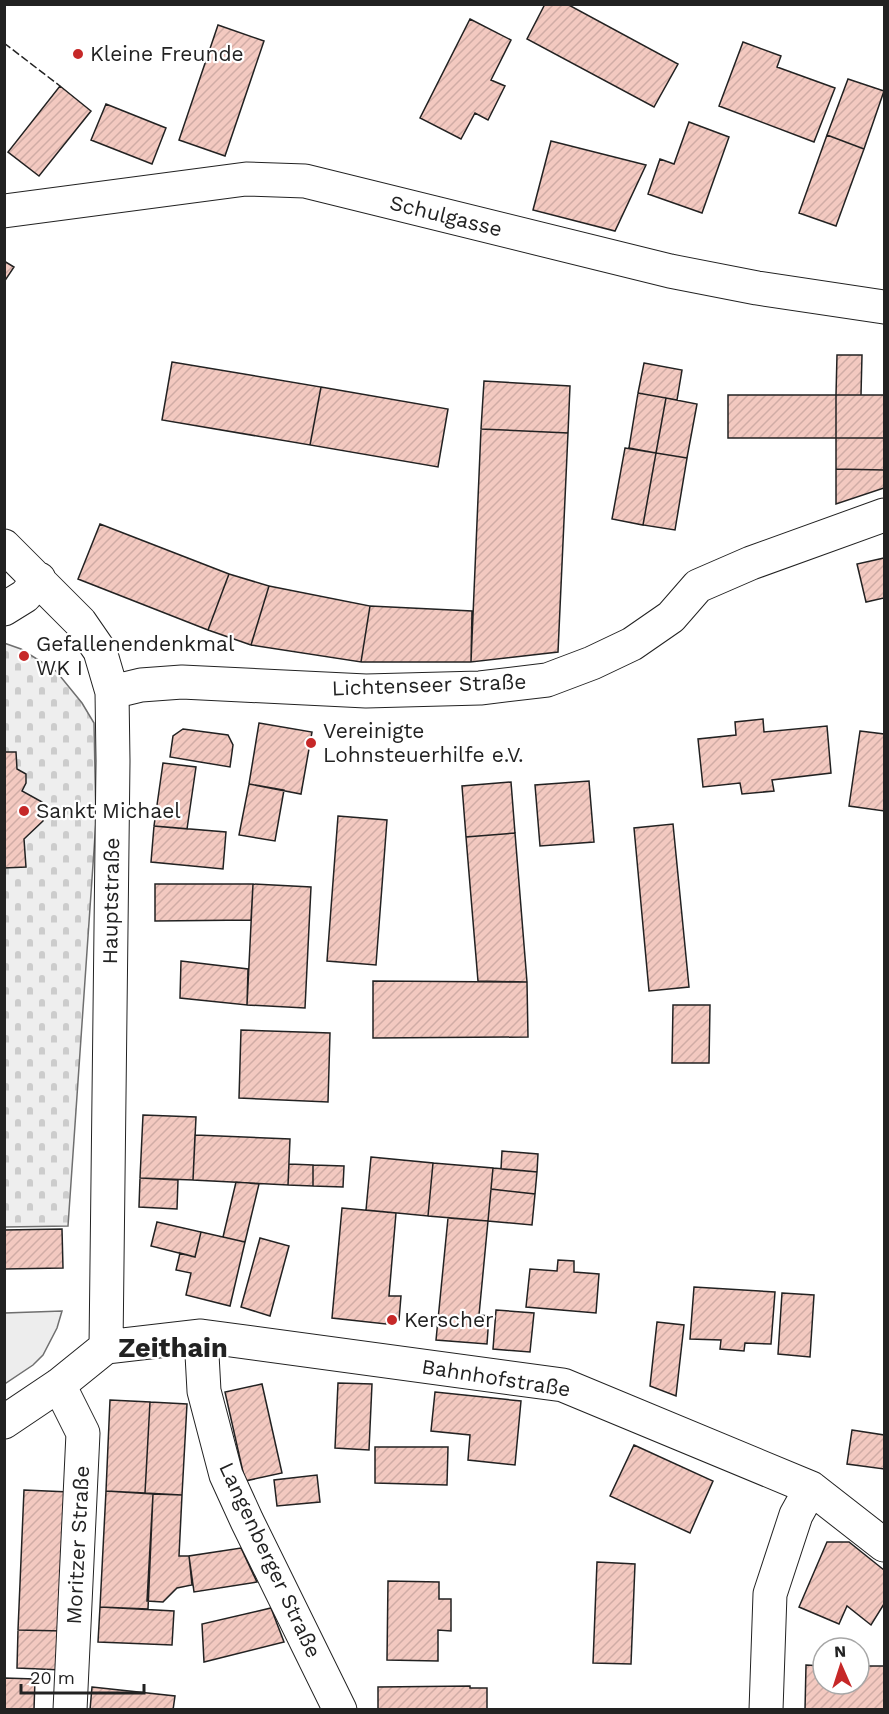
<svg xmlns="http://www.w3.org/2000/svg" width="889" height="1714" font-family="'Work Sans',sans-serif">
	<defs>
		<pattern id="cemetery-stones" width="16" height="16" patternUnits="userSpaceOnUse" patternTransform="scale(1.5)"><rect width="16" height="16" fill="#eee"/><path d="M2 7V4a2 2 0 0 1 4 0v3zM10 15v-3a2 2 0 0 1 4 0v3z" fill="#ccc"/></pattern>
		<pattern id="building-hatch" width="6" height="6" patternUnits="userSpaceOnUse" patternTransform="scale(1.5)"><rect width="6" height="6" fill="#f3c9c0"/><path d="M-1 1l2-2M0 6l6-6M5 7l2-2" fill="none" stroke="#d0aca5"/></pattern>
	</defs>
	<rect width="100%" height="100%" fill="#fff"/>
	<path fill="url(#cemetery-stones)" stroke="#6f6f6f" stroke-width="1.5" d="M4,643L21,649L56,671L82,703L94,723L96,821L68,1226L5,1227Z"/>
	<path fill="#ededed" stroke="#6f6f6f" stroke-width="1.5" d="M62,1311L57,1328L43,1355L33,1365L6,1383L4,1381L5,1313Z"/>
	<path fill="url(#building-hatch)" stroke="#222" stroke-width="1.5" d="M545,4H567L678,64L654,107L527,39Z
		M470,19L511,40L491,80L505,86L488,120L475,113L461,139L420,118Z
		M218,25L264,41L225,156L179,140Z
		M743,42L781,56L777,67L835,88L814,142L719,106Z
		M848,79L884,91L864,149L827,135Z
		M60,86L91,111L39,176L8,152Z
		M106,104L166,128L152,164L91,140Z
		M689,122L729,137L702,213L648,194L660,159L674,164Z
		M827,135L864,149L836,226L799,213Z
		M551,141L646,165L615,231L533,210Z
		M4,261L14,267L4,282Z
		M837,355H862L861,395H836Z
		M172,362L321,387L310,445L162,420Z
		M644,363L682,370L677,400L638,393Z
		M484,381L570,386L568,433L481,429Z
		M321,387L448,409L438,467L310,445Z
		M638,393L666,398L656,453L629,448Z
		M728,395H836V438H728Z
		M836,395H884V438H836Z
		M666,398L697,404L687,458L656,453Z
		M481,429L568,433L558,652L471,662Z
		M836,438H884V470L836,469Z
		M625,448L656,453L643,525L612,519Z
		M656,453L687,458L675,530L643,525Z
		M836,469L884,470V488L836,504Z
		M100,524L229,574L208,630L78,579Z
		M884,558V598L866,602L857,564Z
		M229,574L269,586L251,645L208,630Z
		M269,586L370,606L361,662L251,645Z
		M370,606L472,611L471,662H361Z
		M763,719L764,732L827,726L831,773L772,780L774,791L742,794L740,783L703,787L698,739L736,735L735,722Z
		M259,723L312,732L301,794L249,784Z
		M183,729L228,735L233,745L230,767L170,757L173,736Z
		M860,731L884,734V811L849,806Z
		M4,752H16L17,769L26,774V783L22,791L42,802L43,821L24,839L26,867L4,868Z
		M163,763L196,767L187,829L154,826Z
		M589,781L594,842L540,846L535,785Z
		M511,782L515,833L466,837L462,786Z
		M249,784L284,790L275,841L239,835Z
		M338,816L387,820L376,965L327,961Z
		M673,824L689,987L649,991L634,828Z
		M154,826L226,832L223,869L151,862Z
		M515,833L527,982L478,981L466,837Z
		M155,884H253L251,920L155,921Z
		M253,884L311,887L305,1008L247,1005Z
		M181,961L248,969L247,1005L180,998Z
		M373,981L527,982L528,1037L373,1038Z
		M673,1005H710L709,1063H672Z
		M241,1030L330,1033L328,1102L239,1098Z
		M143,1115L196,1117L193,1180L140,1178Z
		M195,1135L290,1139L288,1185L193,1180Z
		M502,1151L538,1154L537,1172L501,1169Z
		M371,1157L433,1163L428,1216L366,1210Z
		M433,1163L493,1168L488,1221L428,1216Z
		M289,1164L313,1165V1186L288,1185Z
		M313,1165L344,1166L343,1187L313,1186Z
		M493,1168L537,1172L535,1194L491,1189Z
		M140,1178L178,1180L177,1209L139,1207Z
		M236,1182L259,1184L245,1242L223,1237Z
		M491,1189L535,1194L532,1225L488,1221Z
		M342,1208L396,1213L389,1296H401L399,1320H387L386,1324L332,1318Z
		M448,1218L488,1221L479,1315L489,1316L487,1344L436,1340Z
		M157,1222L201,1232L195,1257L151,1246Z
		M62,1229L63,1268L4,1269V1230Z
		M201,1232L245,1242L230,1306L186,1295L191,1273L176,1270L180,1253L195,1257Z
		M260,1238L289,1246L270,1316L241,1307Z
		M558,1260L574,1261V1272L599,1274L596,1313L526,1307L530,1269L557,1271Z
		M694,1287L775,1292L771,1344L745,1343L744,1351L720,1349L721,1340L690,1339Z
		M782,1293L814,1295L810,1357L778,1354Z
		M496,1310L534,1313L530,1352L493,1349Z
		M657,1322L684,1325L676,1396L650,1386Z
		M338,1383L372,1384L369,1450L335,1448Z
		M262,1384L282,1473L245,1481L225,1392Z
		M435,1392L521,1401L515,1465L468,1460L470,1435L431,1431Z
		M110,1400L150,1402L145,1493L106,1491Z
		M150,1402L187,1404L182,1495L145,1493Z
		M852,1430L884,1435V1469L847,1464Z
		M634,1445L713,1481L690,1533L610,1496Z
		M375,1447H448L447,1485L375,1483Z
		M317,1475L320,1502L277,1506L274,1480Z
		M24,1490L69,1492L63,1631L18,1630Z
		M106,1491L153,1494L148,1609L100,1607Z
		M153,1494L182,1495L179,1556H189L192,1585L177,1588L163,1602L147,1601Z
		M827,1542H849L884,1570V1604L871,1625L847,1606L839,1624L799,1607Z
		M241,1548L257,1582L194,1592L189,1556Z
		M597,1562L635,1564L631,1664L593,1663Z
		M388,1581L439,1582V1599H451V1631L438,1630V1661L387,1660Z
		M100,1607L174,1611L172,1645L98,1642Z
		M271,1608L284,1642L204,1662L202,1624Z
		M18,1630L63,1631L62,1670L17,1668Z
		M806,1665L823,1666V1684H859V1666H884V1710H805Z
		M4,1678L35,1679L34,1710H4Z
		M470,1686V1688H487V1710H378V1687Z
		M92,1687L175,1696L173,1710H90Z"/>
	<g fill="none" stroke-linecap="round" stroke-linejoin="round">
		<defs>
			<path id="minor" d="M4,211L246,179L305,181L670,271L757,288L884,307
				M4,546L80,622L100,651L112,692L113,761L106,1347
				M4,609L25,596L39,579
				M112,692L141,685L182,682L366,691L480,688L547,680L592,663L632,644L671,617L698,586L751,563L884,515
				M201,1336L204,1391L226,1475L247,1521L340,1710
				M106,1347L201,1336L563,1385L811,1488L884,1545
				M59,1385L83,1433L70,1710
				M4,1422L59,1385L106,1347
				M766,1710L770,1594L796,1515L811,1488"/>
		</defs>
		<use href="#minor" stroke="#222" stroke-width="35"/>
		<use href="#minor" stroke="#fff" stroke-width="33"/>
		<path stroke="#222" stroke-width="1.5" stroke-dasharray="8 3" stroke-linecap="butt" d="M4,43L60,86"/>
	</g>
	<g fill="#c62828" stroke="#fff" stroke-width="2">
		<circle cx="78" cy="54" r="6"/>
		<circle cx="24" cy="656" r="6"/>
		<circle cx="311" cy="743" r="6"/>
		<circle cx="24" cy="811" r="6"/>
		<circle cx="392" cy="1320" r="6"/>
	</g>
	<g text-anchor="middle" stroke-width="4.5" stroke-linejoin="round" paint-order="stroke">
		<g font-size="21" fill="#222" stroke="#fff" text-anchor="start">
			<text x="90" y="61">Kleine Freunde</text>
			<text x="36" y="651">Gefallenendenkmal<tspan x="36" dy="24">WK I</tspan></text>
			<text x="323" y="738">Vereinigte<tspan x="323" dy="24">Lohnsteuerhilfe e.V.</tspan></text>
			<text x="36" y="818">Sankt Michael</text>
			<text x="404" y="1327">Kerscher</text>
		</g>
		<g font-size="21" fill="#222" stroke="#fff">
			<text transform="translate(446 216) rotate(14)" y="7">Schulgasse</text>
			<text transform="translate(429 685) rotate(-2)" y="7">Lichtenseer Straße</text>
			<text transform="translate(111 901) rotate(-89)" y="7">Hauptstraße</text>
			<text transform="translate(496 1378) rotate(9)" y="7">Bahnhofstraße</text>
			<text transform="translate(78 1545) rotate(-87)" y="7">Moritzer Straße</text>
			<text transform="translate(270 1560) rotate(65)" y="7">Langenberger Straße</text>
		</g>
		<g font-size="27" font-weight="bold" fill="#222" stroke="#fff">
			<text x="173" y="1357">Zeithain</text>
		</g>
	</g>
	<rect width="889" height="1714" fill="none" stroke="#222222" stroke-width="12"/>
	<g transform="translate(841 1666) rotate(357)"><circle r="28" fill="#ffffff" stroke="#a7a7a7" stroke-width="1.5"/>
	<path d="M0-4.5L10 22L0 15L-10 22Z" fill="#c62828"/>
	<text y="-9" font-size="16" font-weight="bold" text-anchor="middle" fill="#222222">N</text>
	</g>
	<path d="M21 1684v9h123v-9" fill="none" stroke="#222222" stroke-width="3"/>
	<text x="30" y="1684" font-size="18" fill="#222222" stroke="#ffffff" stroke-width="4.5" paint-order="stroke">20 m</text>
</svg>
